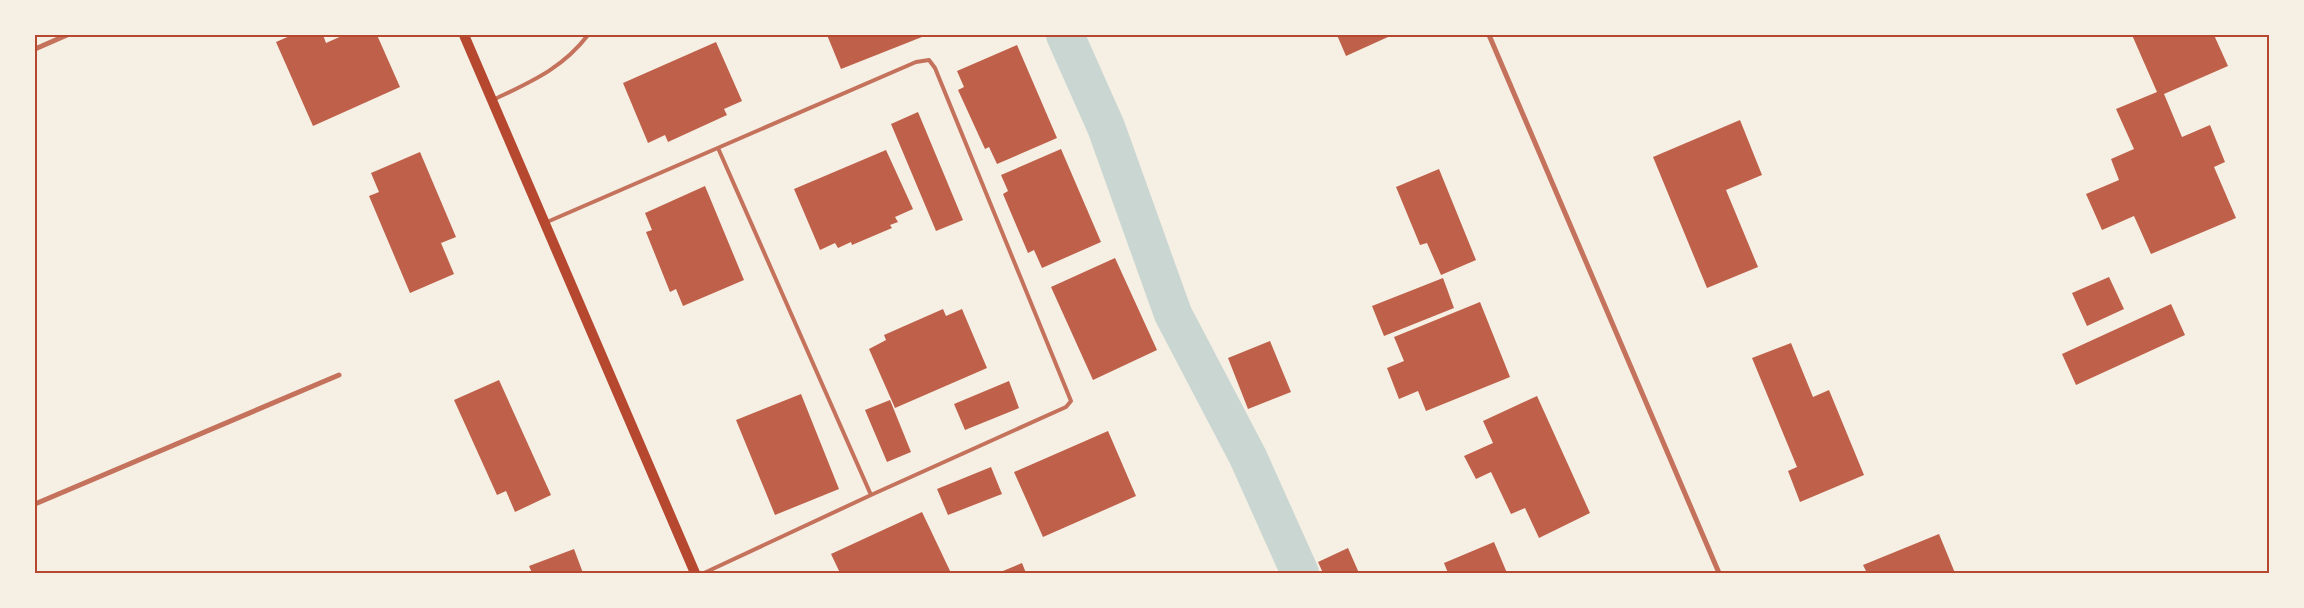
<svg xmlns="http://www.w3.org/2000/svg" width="2304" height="608" font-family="Rubik,sans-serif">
	<rect width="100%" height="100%" fill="#f6efe4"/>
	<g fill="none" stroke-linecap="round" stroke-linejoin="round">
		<path stroke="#c9d6d2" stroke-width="38" d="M1065,35L1106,127L1173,314L1248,457L1300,573"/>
	</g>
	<path fill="#bf614a" d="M292,35H323L326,43L344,35H377L400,87L313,126L276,42Z
		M827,35H927L841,69Z
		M1337,35H1387L1388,37L1346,56Z
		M2132,35H2214L2228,66L2164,94L2182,137L2210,125L2225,162L2214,167L2236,218L2151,254L2134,216L2102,230L2086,194L2119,180L2111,159L2134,149L2116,109L2157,92Z
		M716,42L742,101L724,109L727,115L668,142L665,135L648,143L623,83Z
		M1017,45L1057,138L997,164L989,147L985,149L958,90L964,87L957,71Z
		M918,112L963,220L936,231L891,124Z
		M1740,120L1762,175L1726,190L1758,267L1707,288L1653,157Z
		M1061,149L1101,242L1042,268L1034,250L1028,253L1003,194L1008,191L1001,175Z
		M886,150L913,209L895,217L898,222L890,225L892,228L852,245L851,242L838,248L835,243L820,250L794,189Z
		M420,152L456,237L441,243L454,274L410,293L369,196L379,192L371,173Z
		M1439,169L1476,260L1441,275L1427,243L1420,245L1396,187Z
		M705,186L744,280L683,306L676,289L670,292L646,232L652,230L645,213Z
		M1115,258L1157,350L1093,380L1051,287Z
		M2109,277L2124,309L2087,326L2072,293Z
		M1443,278L1454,308L1384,336L1372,306Z
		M1480,302L1510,377L1426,411L1418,391L1399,399L1387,368L1404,361L1394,337Z
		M2171,304L2185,335L2076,385L2062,354Z
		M943,309L946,316L962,309L987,368L895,408L869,349L886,340L884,335Z
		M1270,341L1291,392L1248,409L1228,358Z
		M1791,343L1813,397L1829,390L1864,475L1800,502L1788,471L1797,467L1752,358Z
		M499,380L551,495L515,512L506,491L497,495L454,400Z
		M1009,381L1019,408L965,430L954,404Z
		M801,394L839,489L775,515L736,420Z
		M1537,396L1590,513L1539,538L1525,508L1511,514L1491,472L1476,479L1464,456L1493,443L1483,421Z
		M890,400L911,452L887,462L865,410Z
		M1108,431L1136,496L1043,537L1014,472Z
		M991,467L1002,494L948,515L937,489Z
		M922,512L951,573H840L831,554Z
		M1939,534L1955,573H1867L1863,565Z
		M1494,542L1507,573H1448L1444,563Z
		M1348,548L1359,573H1323L1318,562Z
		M574,549L583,573H532L529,566Z
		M1022,563L1026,573H998Z"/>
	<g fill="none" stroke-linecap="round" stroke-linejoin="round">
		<path stroke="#c5725c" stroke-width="4" d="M493,100C530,82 562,69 588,35
			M718,148L871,495
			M547,222L916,62L929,60L935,68L1071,401L1066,407L871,495L704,573"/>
		<path stroke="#c5725c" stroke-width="5" d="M1489,35L1719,573
			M35,49L67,35
			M35,504L339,375"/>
		<path stroke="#b5482f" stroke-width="10" d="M464,35L695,573"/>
	</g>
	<rect width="2304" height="608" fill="none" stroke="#f6efe4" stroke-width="72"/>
	<rect x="36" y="36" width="2232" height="536" fill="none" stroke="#b5482f" stroke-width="2"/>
</svg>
